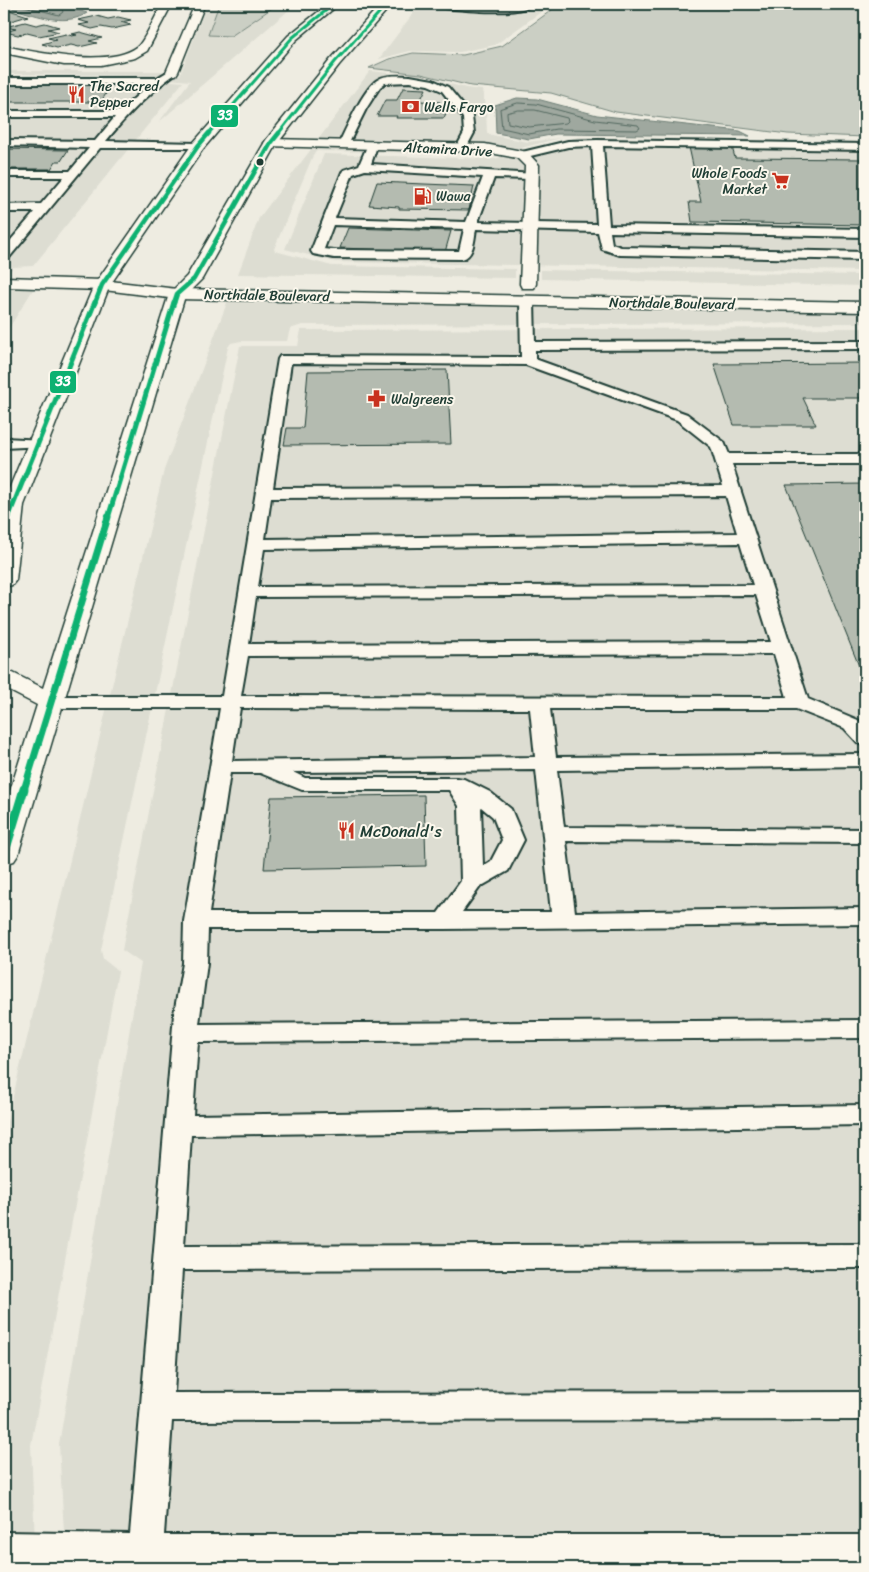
<svg xmlns="http://www.w3.org/2000/svg" width="869" height="1572" font-family="Sriracha,sans-serif">
	<rect width="100%" height="100%" fill="#eeece1"/>
	<filter id="ink" filterUnits="userSpaceOnUse"><feTurbulence type="fractalNoise" baseFrequency=".02" numOctaves="2"/><feDisplacementMap in="SourceGraphic" scale="10" xChannelSelector="R" yChannelSelector="G"/><feConvolveMatrix kernelMatrix="1 2 1 2 8 2 1 2 1" color-interpolation-filters="sRGB"/></filter>
	<g filter="url(#ink)">
		<path fill="#ddddd2" d="M207,4H219L209,35L231,36L278,4H296L159,122L190,81L138,76L4,74V71H162L161,75H180Z
			M420,4H552L495,45L460,52L410,51L379,59Z
			M370,71L417,76L466,88L482,90L486,109L487,133L492,135L528,142L560,138L513,150L317,141Z
			M4,77L136,78L183,82L33,266L13,267L4,280Z
			M578,137L865,142V271L336,262L285,249L324,154L494,159Z
			M312,148L482,152L495,154L317,151L314,153L274,249L275,251L332,266L515,269V278L238,274L259,218Z
			M541,270L865,275V286L541,279Z
			M10,288H34L4,336V297Z
			M228,300L523,306L531,309L534,307L865,313V323L302,325L290,329L287,341H241L231,343L228,347L101,950L103,959L118,971L31,1445L36,1568H4V1134L164,470Z
			M865,328V1568H66L59,1444L141,963L122,950L240,346H298L301,330Z"/>
		<path fill="#cbcfc4" stroke="#75867c" d="M219,4H278L231,36L208,35Z
			M560,4H865V137L788,134L616,112L551,93L471,86L421,74L369,68L389,59L413,53L463,55L502,46Z"/>
		<path fill="#9fa89f" stroke="#6c7d74" d="M4,4H58L87,13C67,26 42,17 21,11C15,9 8,7 4,4Z
			M517,98L537,99L597,115L740,131L750,136L556,134L529,139L496,133L495,105Z"/>
		<g fill="none" stroke-linecap="round" stroke-linejoin="round">
			<path stroke="#52685f" stroke-width="1" d="M16,4L59,15L63,12L60,4
				M518,103L536,104L595,120L638,125L640,128L637,130L556,129L529,134L502,128L500,109Z
				M519,110H535L567,118L568,121L566,123L529,127L508,123L507,113Z"/>
		</g>
		<path fill="#b4bbb0" stroke="#1f3d34" d="M90,4H139L140,5L110,9Z
			M9,10L28,16L4,23V11Z
			M97,16L108,19L118,17L131,20L121,22L131,25L112,29L101,27L92,29L79,25L89,23L78,20Z
			M25,22L36,25L45,23L59,27L48,29L59,32L39,36L27,33L18,35L5,32L16,29L5,27Z
			M80,32L102,38L89,41L97,43L79,47L71,45L57,48L42,44L56,40L48,38L66,34L72,36L77,35L72,34Z
			M4,85H111L101,102H4Z
			M403,88L426,89L420,101L440,102L436,112L446,113L444,118H396L397,116H377L385,100H397Z
			M689,147H732L735,158L865,159V225L692,222L689,202H701Z
			M4,149L68,150L61,161H56L51,169H4Z
			M377,182L448,185L474,186L469,210L399,209V207L369,205Z
			M348,228L451,231L445,252L340,248Z
			M865,363V398H803L816,425H734L714,364Z
			M447,370L451,444L284,445L287,428H303L308,371Z
			M865,484V681L786,485Z
			M424,795L426,866L264,869L271,797Z"/>
		<g fill="none" stroke-linecap="round" stroke-linejoin="round">
			<defs>
				<path id="lane" d="M421,4L497,6L534,4C517,18 448,8 425,6Z
					M172,69L175,70V74C149,93 126,116 106,141L198,143L203,146L202,148H100L8,259L4,260V248L35,212H4V205L41,204L64,177H4V171H70L89,148L4,146V140L95,141L115,117H4V111H120L150,84H4V78H157Z
					M410,76L433,80L448,87L472,116L474,133L465,150L461,151L456,148L464,133L463,118L442,91L428,85L410,82L385,83L380,87L366,109L347,147H339L338,145C346,130 364,86 379,79C387,74 401,76 410,76Z
					M597,140L865,144V150L603,146L609,225L865,229V237L610,232L612,244L621,247L865,252V260L620,255L602,249L598,232L476,229C474,240 474,256 462,259L334,258L313,254L311,251L342,172L344,170L359,165L368,144L372,143L377,146L371,164L535,174L537,176L531,179L494,178L478,222L597,224L592,146L568,147L522,158L517,155L518,153L568,141ZM365,170L483,177L466,222L335,218L353,174ZM333,225L464,229L459,251L334,250L324,249Z
					M527,297L534,301L535,342L865,341V349L535,350V359L687,414L724,442L729,454H865V464H732L808,699L858,720L865,727V745L858,743L844,728L796,709H550L556,757L865,754V766L557,770L564,827L865,829V843L566,841L575,912L865,908V924L444,929H208L207,963L199,1024L865,1020V1038L198,1042L193,1115L865,1105V1125L191,1135L184,1246L865,1244V1268L182,1270L174,1393L865,1392V1420L172,1421L164,1535H865V1567L126,1568L4,1564V1532L130,1534L174,1014L183,963L184,921L220,708H51L44,706L41,702L44,698L51,696H222L278,359L280,356L521,357L520,301ZM291,363L526,365L677,420L711,447L723,486L273,488ZM726,496L737,533L265,539L271,498ZM740,543L753,585L258,587L264,549ZM756,595L771,642L249,644L256,597ZM774,654L787,697L241,696L248,656ZM240,708L530,709L535,757L232,761ZM536,770L551,912H462L480,887L508,871L524,840L511,809L490,792L464,779L456,778H305L293,772ZM230,773H260L302,790H449L459,806L461,881L438,913H209ZM481,807L493,817L502,840L491,861L483,866Z
					M4,438L44,440L46,443L44,446L4,448Z"/>
				<path id="street" d="M162,4H172L147,51L135,58L101,65H64L4,53V46C36,52 109,68 137,47C144,42 157,13 162,4Z
					M195,4H205L178,72L176,75H168L166,72Z
					M271,139L485,144L527,152L539,165L536,284L534,288H522L520,284L525,166L517,158L485,152L266,146L264,143Z
					M4,277L102,280L108,281L110,285L108,289L102,290L4,287Z"/>
				<path id="secondary" d="M102,280L177,289L865,302V312L177,299L96,289L94,285L96,281Z"/>
				<path id="primary" d="M328,4H339L296,40L203,149L110,285L24,505L16,580L12,585L4,587V501L94,285L193,143L288,36Z
					M381,4H392L339,65L277,144L202,279L185,296L18,855L14,861L4,864V810L37,705L4,688V671L13,673L43,688L169,294L187,276L266,140L331,59Z"/>
			</defs>
			<use href="#lane" stroke="#1f3d34" stroke-width="4"/>
			<use href="#street" stroke="#1f3d34" stroke-width="3"/>
			<use href="#secondary" stroke="#1f3d34" stroke-width="3"/>
			<use href="#primary" stroke="#1f3d34" stroke-width="3"/>
			<use href="#lane" fill="#fbf7ec" fill-rule="evenodd"/>
			<use href="#street" fill="#fbf7ec" fill-rule="evenodd"/>
			<use href="#secondary" fill="#fbf7ec" fill-rule="evenodd"/>
			<use href="#primary" fill="#fbf7ec" fill-rule="evenodd"/>
			<defs>
				<path id="bus-1-far4" d="M208,134L292,38L334,4
					M278,134L335,62L387,4"/>
				<path id="bus-1-far3" d="M95,303L102,285L198,146L209,133
					M174,303L177,294L194,279L271,143L279,133"/>
				<path id="bus-1-far2" d="M8,518L95,302
					M108,518L174,302"/>
				<path id="bus-1-far1" d="M4,527L8,517
					M24,790L108,517"/>
				<path id="bus-1" d="M4,855L24,789"/>
			</defs>
			<use href="#bus-1-far4" stroke="#fbf7ec" stroke-width="5"/>
			<use href="#bus-1-far3" stroke="#fbf7ec" stroke-width="6"/>
			<use href="#bus-1-far2" stroke="#fbf7ec" stroke-width="8"/>
			<use href="#bus-1-far1" stroke="#fbf7ec" stroke-width="10"/>
			<use href="#bus-1" stroke="#fbf7ec" stroke-width="12"/>
			<use href="#bus-1-far4" stroke="#0cb171" stroke-width="3"/>
			<use href="#bus-1-far3" stroke="#0cb171" stroke-width="4.5"/>
			<use href="#bus-1-far2" stroke="#0cb171" stroke-width="5"/>
			<use href="#bus-1-far1" stroke="#0cb171" stroke-width="7"/>
			<use href="#bus-1" stroke="#0cb171" stroke-width="9"/>
		</g>
	</g>
	<defs>
		<symbol id="restaurant-bare" viewBox="-9 -9 18 18"><path d="M-5-6h1v4h1v-4h1v4h1v-4h1v5L-1.5 .5V6h-2V.5L-5-1ZM5-6V6H3V1.5H1.5Q1.5-4 5-6Z" fill="#c8321e" stroke="#fbf7ec" stroke-width="2.5" paint-order="stroke"/></symbol>
		<symbol id="bank-bare" viewBox="-9 -9 18 18"><path d="M-6-4H6V4H-6ZM0-2.3a2.3 2.3 0 1 0 0 4.6a2.3 2.3 0 1 0 0-4.6Z" fill="#c8321e" stroke="#fbf7ec" stroke-width="2.5" paint-order="stroke"/></symbol>
		<symbol id="supermarket-bare" viewBox="-9 -9 18 18"><path d="M-6-5.5h2.5l.6 2H6L4.5 2H-2.5L-4.4-4H-6ZM-1.5 3.2a1.3 1.3 0 1 0 .1 0ZM3 3.2a1.3 1.3 0 1 0 .1 0Z" fill="#c8321e" stroke="#fbf7ec" stroke-width="2.5" paint-order="stroke"/></symbol>
		<symbol id="fuel-bare" viewBox="-9 -9 18 18"><path d="M-5.5-6h7V0h2V4h1.3V-2.5L3-4.5l.8-.8L6-3V5H2.5V1h-1V6h-7ZM-4.2-4.7v3.2H.2V-4.7Z" fill="#c8321e" stroke="#fbf7ec" stroke-width="2.5" paint-order="stroke"/></symbol>
		<symbol id="pharmacy-bare" viewBox="-9 -9 18 18"><path d="M-2-6h4v4h4v4h-4v4h-4v-4h-4v-4h4Z" fill="#c8321e" stroke="#fbf7ec" stroke-width="2.5" paint-order="stroke"/></symbol>
	</defs>
	<g fill-rule="evenodd">
		<use href="#restaurant-bare" x="64" y="82" width="25" height="25"/>
		<use href="#bank-bare" x="398" y="94" width="25" height="25"/>
		<use href="#supermarket-bare" x="768" y="168" width="25" height="25"/>
		<use href="#fuel-bare" x="410" y="184" width="25" height="25"/>
		<use href="#pharmacy-bare" x="364" y="386" width="25" height="25"/>
		<use href="#restaurant-bare" x="334" y="818" width="25" height="25"/>
	</g>
	<circle fill="#1f3d34" stroke="#fbf7ec" stroke-width="2" cx="260" cy="162" r="4.5"/>
	<g text-anchor="middle" stroke-width="4" stroke-linejoin="round" paint-order="stroke">
		<g font-size="14" fill="#1f3d34" stroke="#fbf7ec" text-anchor="start">
			<text x="90" y="91">The Sacred<tspan x="90" dy="16">Pepper</tspan></text>
			<text x="424" y="112">Wells Fargo</text>
			<text x="767" y="178" text-anchor="end">Whole Foods<tspan x="767" dy="16">Market</tspan></text>
			<text x="436" y="201">Wawa</text>
			<text x="391" y="404">Walgreens</text>
		</g>
		<g font-size="14" fill="#1f3d34" stroke="#fbf7ec">
			<text transform="translate(448 149) rotate(3)" y="5">Altamira Drive</text>
			<text transform="translate(267 295) rotate(1)" y="5">Northdale Boulevard</text>
			<text transform="translate(672 303) rotate(1)" y="5">Northdale Boulevard</text>
		</g>
		<g font-size="16" fill="#1f3d34" stroke="#fbf7ec" text-anchor="start">
			<text x="360" y="837">McDonald's</text>
		</g>
	</g>
	<g stroke="#fbf7ec" stroke-width="2">
		<rect x="210" y="104" width="29" height="24" rx="5" fill="#0cb171"/>
		<rect x="49" y="370" width="28" height="24" rx="5" fill="#0cb171"/>
	</g>
	<g font-size="14" text-anchor="middle" font-weight="bold" fill="#fff">
		<text x="225" y="120">33</text>
		<text x="63" y="386">33</text>
	</g>
	<rect width="869" height="1572" fill="none" stroke="#fbf7ec" stroke-width="20"/>
	<rect x="10" y="10" width="849" height="1552" fill="none" stroke="#1f3d34" stroke-width="2" filter="url(#ink)"/>
</svg>
